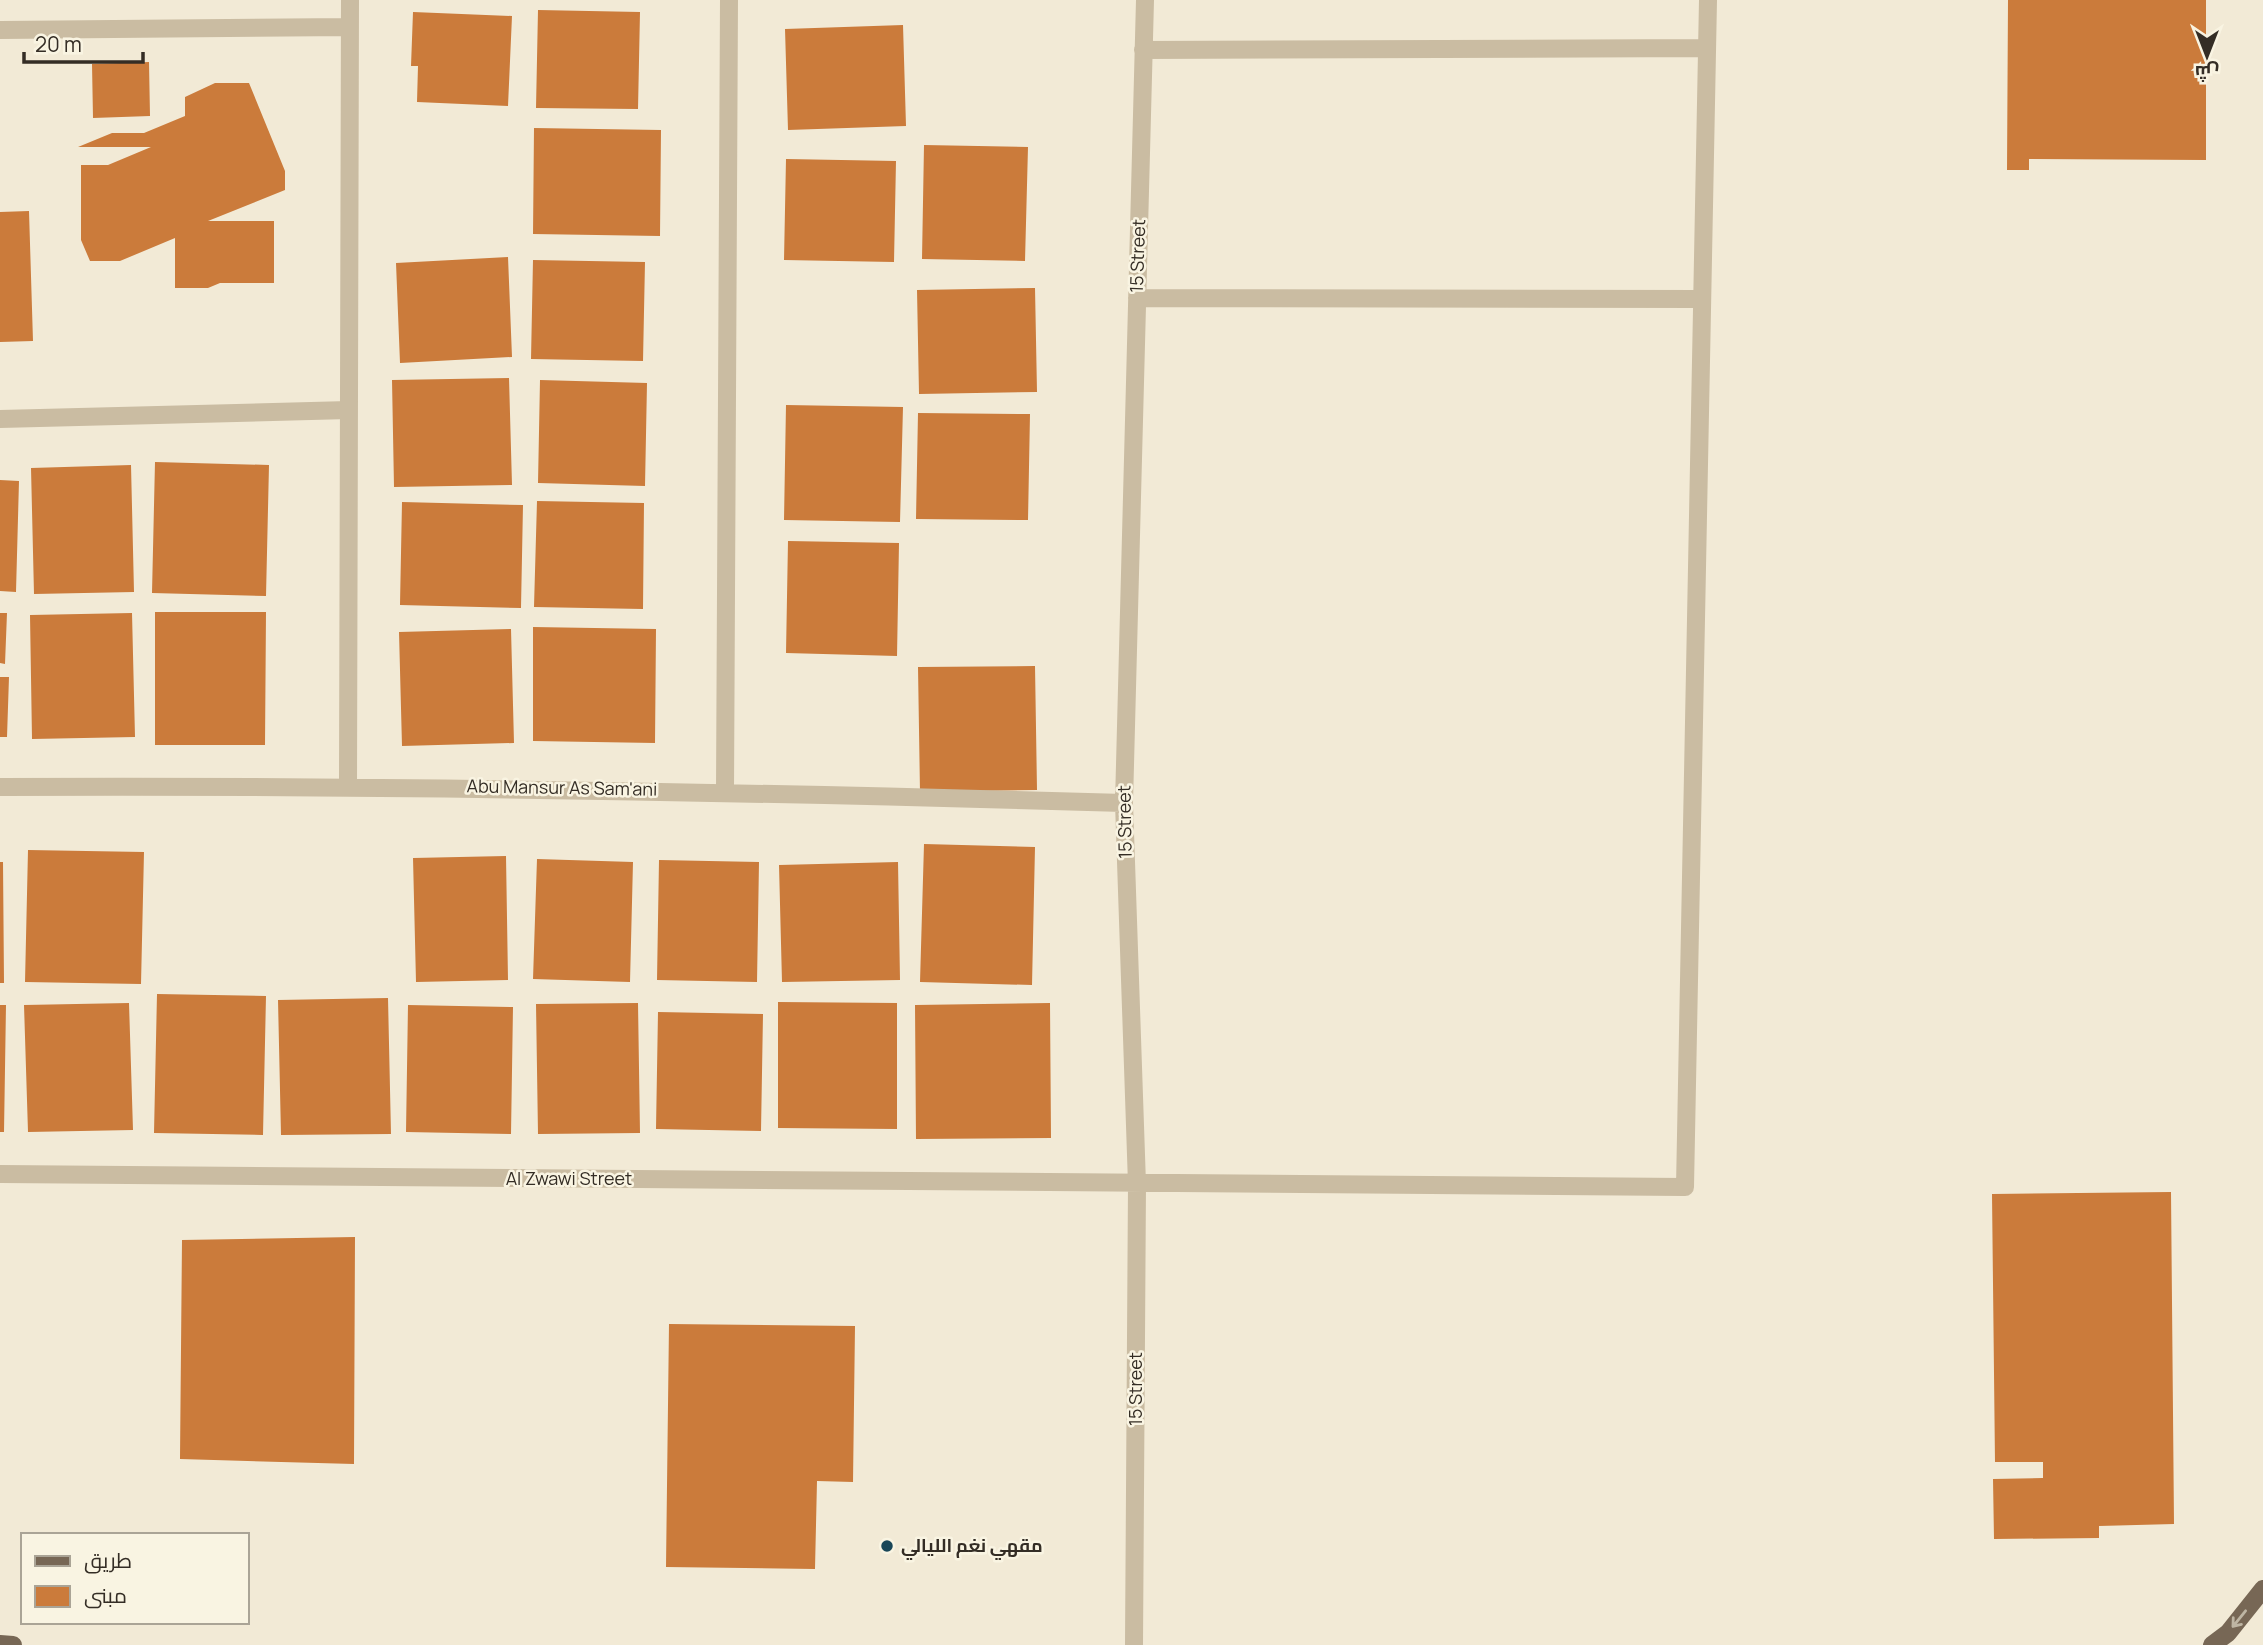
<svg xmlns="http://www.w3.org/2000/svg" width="2263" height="1645" font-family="Manrope,Cairo,sans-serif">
	<rect width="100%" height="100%" fill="#f2ead6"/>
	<path fill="#cb7b3b" d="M2008,0H2206V160L2029,159V170H2007Z
		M538,10L640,12L638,109L536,108Z
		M413,12L512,16L508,106L417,102L418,66H411Z
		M903,25L906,126L788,130L785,29Z
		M149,62L150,116L93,118L92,64Z
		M215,83H249L285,171V190L208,221H274V283H220L208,288H175V238L120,261H90L81,240V165H108L151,147H78L112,133H144L185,116V97Z
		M534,128L661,130L660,236L533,234Z
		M924,145L1028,147L1025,261L922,259Z
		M786,159L896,161L894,262L784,260Z
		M29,211L33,341L0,342V212Z
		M508,257L512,357L400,363L396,263Z
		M533,260L645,262L643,361L531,359Z
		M1035,288L1037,392L919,394L917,290Z
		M509,378L512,485L394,487L392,380Z
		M540,380L647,383L645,486L538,483Z
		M786,405L903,407L900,522L784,520Z
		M918,413L1030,414L1028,520L916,519Z
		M155,462L269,465L266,596L152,593Z
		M131,465L134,592L34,594L31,468Z
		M0,480L19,481L16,592L0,591Z
		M537,501L644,503L643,609L534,607Z
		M402,502L523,505L521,608L400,605Z
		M788,541L899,543L897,656L786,653Z
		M155,612H266L265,745H155Z
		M0,613H7L5,664L0,663Z
		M132,613L135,737L32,739L30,615Z
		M533,627L656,629L655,743L533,741Z
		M511,629L514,743L402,746L399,632Z
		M1035,666L1037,790L920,792L918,667Z
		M0,677H9L7,737H0Z
		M924,844L1035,847L1032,985L920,982Z
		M28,850L144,852L141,984L25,982Z
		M506,856L508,980L416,982L413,858Z
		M537,859L633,862L630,982L533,979Z
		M659,860L759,862L757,982L657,980Z
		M0,862H3L4,983H0Z
		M898,862L900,980L782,982L779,865Z
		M157,994L266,996L263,1135L154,1133Z
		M388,998L391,1134L281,1135L278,1000Z
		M778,1002L897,1003V1129L778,1128Z
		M129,1003L133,1130L28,1132L24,1005Z
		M638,1003L640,1133L538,1134L536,1004Z
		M1050,1003L1051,1138L916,1139L915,1005Z
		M0,1005H6L4,1132H0Z
		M408,1005L513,1007L511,1134L406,1132Z
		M658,1012L763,1014L761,1131L656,1129Z
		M2171,1192L2174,1524L2099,1526V1538L1994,1539L1993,1479L2043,1478V1462H1995L1992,1194Z
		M355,1237L354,1464L180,1459L182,1240Z
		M669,1324L855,1326L853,1482L817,1481L815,1569L666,1567Z"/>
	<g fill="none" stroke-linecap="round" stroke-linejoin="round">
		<path stroke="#cabca2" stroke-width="18" d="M0,30L350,27
			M1143,50L1707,48
			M1137,298L1702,299
			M0,419L349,410
			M348,785L350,0
			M0,787C375,785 749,792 1124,803
			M725,791L729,0
			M0,1174L1685,1187L1708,0
			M1134,1645L1137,1184L1124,803L1145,0"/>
		<path stroke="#776755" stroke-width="18" d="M0,1644L13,1645
			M2212,1645L2228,1633L2263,1589"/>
	</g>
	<defs><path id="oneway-shaft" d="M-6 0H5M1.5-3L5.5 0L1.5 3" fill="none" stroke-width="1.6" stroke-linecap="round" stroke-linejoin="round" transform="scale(1.75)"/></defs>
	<use stroke="#beb5a3" href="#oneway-shaft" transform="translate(2239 1619) rotate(129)"/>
	<circle fill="#194657" stroke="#f9f4e2" stroke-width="2.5" cx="887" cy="1546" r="7"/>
	<g text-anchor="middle" stroke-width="5" stroke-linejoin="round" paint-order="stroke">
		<g font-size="18" fill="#342d25" stroke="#f9f4e2">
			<text transform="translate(1138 256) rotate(-88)" y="6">15 Street</text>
			<text transform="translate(562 788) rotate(1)" y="6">Abu Mansur As Sam'ani</text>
			<text transform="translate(1125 822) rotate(-91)" y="6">15 Street</text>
			<text x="569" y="1185">Al Zwawi Street</text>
			<text transform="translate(1136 1389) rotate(-90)" y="6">15 Street</text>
		</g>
		<g font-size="18" font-weight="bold" fill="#342d25" stroke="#f9f4e2" text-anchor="start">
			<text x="901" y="1552">مقهي نغم الليالي</text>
		</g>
	</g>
	<rect x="21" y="1533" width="228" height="91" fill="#f9f4e2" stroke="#aaa496" stroke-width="2"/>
	<rect x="35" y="1556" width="35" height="10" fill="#776755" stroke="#aaa496" stroke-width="2"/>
	<text x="84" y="1568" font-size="21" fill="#342d25">طريق</text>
	<rect x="35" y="1586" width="35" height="21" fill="#cb7b3b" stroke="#aaa496" stroke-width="2"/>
	<text x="84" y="1603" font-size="21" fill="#342d25">مبنى</text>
	<g transform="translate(2207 56) rotate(180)" stroke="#f9f4e2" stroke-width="5" paint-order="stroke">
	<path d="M0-5L12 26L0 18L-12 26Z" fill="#342d25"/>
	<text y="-10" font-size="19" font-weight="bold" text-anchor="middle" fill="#342d25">ش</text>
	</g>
	<path d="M24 52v10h119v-10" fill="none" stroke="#342d25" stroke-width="3.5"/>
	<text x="35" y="52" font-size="21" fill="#342d25" stroke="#f9f4e2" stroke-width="5" paint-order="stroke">20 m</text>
</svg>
